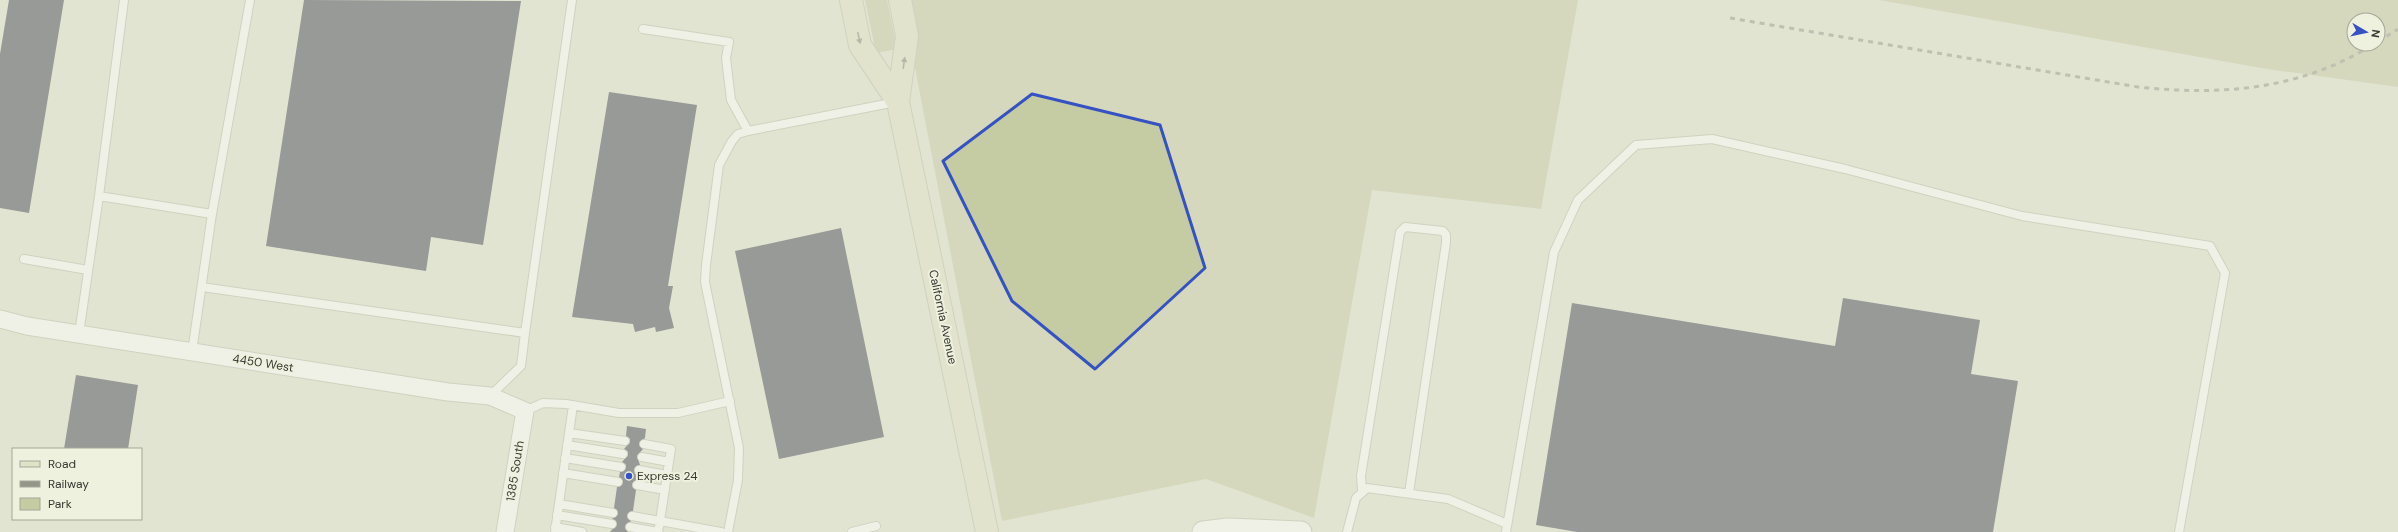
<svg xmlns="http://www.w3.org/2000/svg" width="2398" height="532" font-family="'DM Sans',sans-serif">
	<rect width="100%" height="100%" fill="#e1e4d1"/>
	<path fill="#c5cba3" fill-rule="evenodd" d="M865,0H887L897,49L876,53Z
		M902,0H1578L1541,209L1372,190L1314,518L1206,479L1002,521Z
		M1879,0H2398V87L2267,69ZM2354,20H2378V44H2354Z"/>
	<path fill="#3c4251" d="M9,0H64L29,213L0,208V54Z
		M304,0L521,1L483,245L431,237L426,271L266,246Z
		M609,92L697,105L668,286H673L669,308L674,328L656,332L655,327L635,332L633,324L572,317Z
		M841,228L884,437L779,459L735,251Z
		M1843,298L1980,320L1971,374L2018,381L1993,532H1577L1536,525L1572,303L1835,346Z
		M76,375L138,385L128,449H64Z
		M627,426L646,429L645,438L639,443L643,449L637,456L640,465L634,469L635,474L638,475V480L632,484L636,490L633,511L627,515L631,521L625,526L628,532H610L617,524L612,519L618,514L614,508L617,487L623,482L619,477L620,472L626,468V465L622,462L628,455V452L624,449L630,442V439L626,436Z"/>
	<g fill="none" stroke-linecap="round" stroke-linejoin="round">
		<defs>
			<path id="service" d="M643,29L729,42L726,58L731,100L748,131
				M99,196L124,0
				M212,214L250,0
				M24,259L88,270
				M202,287L525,333L521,366L490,396
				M525,333L572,0
				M79,334L99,196L212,214L192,352
				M525,411L543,403L566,404L619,413H678L730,401
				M569,433L625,441
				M567,445L623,454
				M642,457L669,462
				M565,458L621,467
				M639,470L667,475
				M563,473L618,482
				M637,485L665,490
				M1362,490L1361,476L1400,232L1405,227L1443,231L1446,235V243L1409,493
				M559,504L613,513
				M557,515L612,524
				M632,516L660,521L671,449L644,444
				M555,527L582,532
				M630,527L658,532
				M555,532L573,405
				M658,532L660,521L721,532
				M728,532L738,480L739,448L705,282L706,265L719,165L732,141L738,134L748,131L896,102
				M852,532L876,526
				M1347,532L1356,498L1367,488L1448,499L1507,524
				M1506,532L1554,252L1578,200L1636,145L1712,139L1845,169L2022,216L2210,246L2225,273L2179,532"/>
			<path id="minor" d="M0,319L27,326L448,392L490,396L525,411L505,532"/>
			<path id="tertiary" d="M1203,532L1228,529L1301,532"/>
			<path id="secondary" d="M851,0L860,45L898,102
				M900,0L907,36L898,102L987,532"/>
		</defs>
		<use href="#service" stroke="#babdaa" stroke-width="10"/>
		<use href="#minor" stroke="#babdaa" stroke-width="19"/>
		<use href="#tertiary" stroke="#babdaa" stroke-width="23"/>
		<use href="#secondary" stroke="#babdaa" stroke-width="24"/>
		<use href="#service" stroke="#fff" stroke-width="8"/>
		<use href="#minor" stroke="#fff" stroke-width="17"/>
		<use href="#tertiary" stroke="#fff" stroke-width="21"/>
		<use href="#secondary" stroke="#e0e2c8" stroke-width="22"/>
		<path stroke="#949689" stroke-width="3" stroke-dasharray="5 5" stroke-linecap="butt" d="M1730,18L2138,87C2222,96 2300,90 2374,44
			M2378,42L2398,29"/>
	</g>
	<defs><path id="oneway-solid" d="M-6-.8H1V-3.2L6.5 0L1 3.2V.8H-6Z"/></defs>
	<g fill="#838475">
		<use href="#oneway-solid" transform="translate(859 38) rotate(78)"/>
		<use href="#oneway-solid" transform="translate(904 63) rotate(-82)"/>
	</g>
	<path d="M0 0H2398V532H0ZM1032,94L1160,125L1205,268L1095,369L1012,301L943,161Z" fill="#e1e4d1" fill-opacity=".55" fill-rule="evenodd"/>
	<path fill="none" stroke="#3551c2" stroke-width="3" stroke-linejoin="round" d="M1032,94L1160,125L1205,268L1095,369L1012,301L943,161Z"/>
	<circle fill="#3551c2" stroke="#eef1de" stroke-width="1.5" cx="629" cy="476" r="4"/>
	<g text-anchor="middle" stroke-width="4" stroke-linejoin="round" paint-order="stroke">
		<g font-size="12" fill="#373831" stroke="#eef1de">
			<text transform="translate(943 317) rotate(78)" y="4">California Avenue</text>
			<text transform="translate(263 363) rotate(9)" y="4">4450 West</text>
			<text transform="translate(515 471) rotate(-81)" y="4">1385 South</text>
		</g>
		<g font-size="12" fill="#373831" stroke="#eef1de" text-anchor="start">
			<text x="637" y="480">Express 24</text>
		</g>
	</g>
	<rect x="12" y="448" width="130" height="72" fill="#eef1de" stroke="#a5a799"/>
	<rect x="20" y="461" width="20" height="6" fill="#e0e2c8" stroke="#a5a799"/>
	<text x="48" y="468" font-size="12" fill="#373831">Road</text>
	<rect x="20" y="481" width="20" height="6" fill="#949689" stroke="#a5a799"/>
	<text x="48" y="488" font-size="12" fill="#373831">Railway</text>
	<rect x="20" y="498" width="20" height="12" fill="#c5cba3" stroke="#a5a799"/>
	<text x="48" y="508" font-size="12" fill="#373831">Park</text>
	<g transform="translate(2366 32) rotate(99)"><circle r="19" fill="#eef1de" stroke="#a5a799"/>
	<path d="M0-3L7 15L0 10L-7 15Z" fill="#3551c2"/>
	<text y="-6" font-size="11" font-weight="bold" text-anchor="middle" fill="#373831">N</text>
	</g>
</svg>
